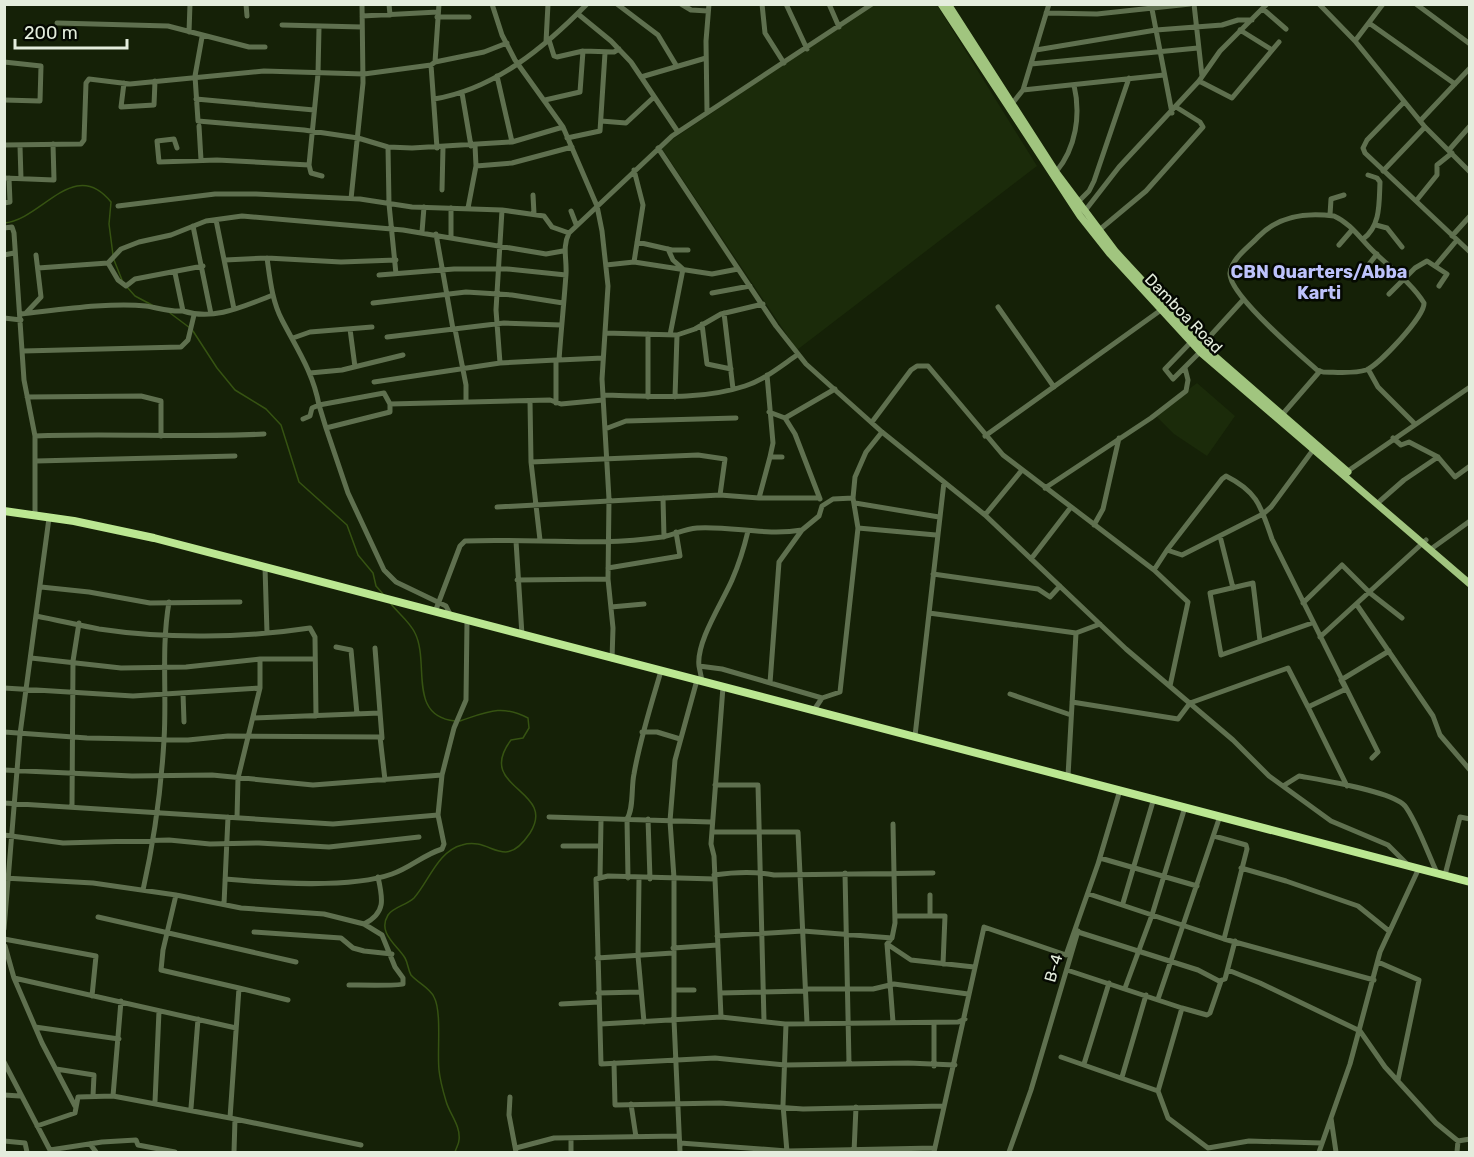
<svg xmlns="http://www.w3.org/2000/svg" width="1474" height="1157" font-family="Rubik,sans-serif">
	<rect width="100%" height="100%" fill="#152107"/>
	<path fill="#1b2b0a" d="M873,5H937L1037,166L797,350L661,147Z
		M1197,383L1235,416L1207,456L1174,434L1155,415Z"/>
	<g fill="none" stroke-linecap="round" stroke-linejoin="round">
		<path stroke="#365312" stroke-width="1.5" d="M4,223C42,220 74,156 111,202L109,224L113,255
			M114,260L122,280
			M127,287L135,296L152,305
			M170,313L190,328
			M193,331L217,368L235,390L266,409L281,425L299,482L347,525L358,555L373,573L376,586L383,594
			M391,604C399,614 410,622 415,633C430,663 407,716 455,721
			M455,1152C456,1148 459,1144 459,1140C461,1126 449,1113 446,1101C443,1091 440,1080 439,1070C437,1051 442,1012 434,997C430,988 418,983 411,975C408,970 408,963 405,958C397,945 377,933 388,915C393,907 407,905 414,898C429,881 438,851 462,845C492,836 503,873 530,833C558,789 474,789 511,740L523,738L529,728L528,718C501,704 487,712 460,721"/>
		<path stroke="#5f704f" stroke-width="5" d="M246,4L247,16
			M389,4L390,15
			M492,4L502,35L515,60L563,127L597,206L602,231L608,286L602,379L609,499L608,579L613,628L612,659
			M617,4L658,35L676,65
			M681,4L691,10L708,11
			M762,4L765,33L784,63
			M786,4L807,49
			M829,4L839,27
			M1151,4L1172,113
			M1194,4L1202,76
			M1319,4L1355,41L1425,127L1470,172
			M1416,4L1470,44
			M1263,9L1286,29
			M1046,13L1097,14L1190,4
			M578,14L611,41L631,62L678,132
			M362,16L438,12
			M437,17H469
			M57,23L168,26L249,47H265
			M1369,23L1455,84
			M282,25L362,27
			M319,28L318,74L309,165L311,173L322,176
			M1240,30L1272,50
			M189,32L190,4
			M202,37L195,76L198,121L304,130L358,138L388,147L412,148L512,142L563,127
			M549,40L554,56L557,57L583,51L614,52L619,49
			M1355,41L1383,4
			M546,42L548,4
			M1036,50L1156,30L1222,25L1238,20H1252
			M4,62L41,66L40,101L4,100
			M435,62L439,4
			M1031,64L1198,48
			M431,65L437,148
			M497,76L512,142
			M641,77L706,58
			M1199,81L1232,98L1279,42
			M124,83L121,107L154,105L155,81
			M1023,90L1164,75
			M462,93L471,146
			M196,99L314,110
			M434,99C495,89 545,47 587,4
			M545,100L580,92L583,51
			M1404,102L1367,140L1363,148L1365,153L1470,252
			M1011,105L1023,90L1049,4
			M707,112L706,41L709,4
			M601,121L626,123L654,97
			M1420,121L1470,68
			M199,126L201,160
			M567,138L600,131L605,53
			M4,145L81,144L84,140L86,83L89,79L130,84L264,71L364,74L431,65L435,62L484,52L507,43
			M20,146L21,179
			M388,147L389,204L396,274
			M177,148L174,139L157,141L159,162L217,160L309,165
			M658,148L776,326L806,364L882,432L985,515L1126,649L1233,740L1269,776L1331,821L1388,845L1408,865
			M1449,150L1470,126
			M476,166L512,163L572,147
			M1383,171L1425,127
			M1056,172C1076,148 1081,115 1074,85
			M4,178L54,180L53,144
			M442,190L443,147
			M533,195L534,214
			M351,199L363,83L362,4
			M1416,201L1437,175V165L1452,153
			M4,203L10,202L9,178
			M1077,203L1089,191L1094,181L1129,78
			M118,206L215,194H256L360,199L412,207L502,210L544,216L552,227L569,233
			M451,208V236
			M468,208L476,166L475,145
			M571,211L576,224
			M1084,212L1119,167L1199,81L1220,51L1267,4
			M1330,215L1331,199L1344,195
			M1334,216C1350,223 1360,238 1372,250C1389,267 1411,282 1424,303C1425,316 1379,365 1366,370C1354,374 1336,372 1323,372L1317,370C1299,354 1228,294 1230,273C1232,258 1249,247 1258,237C1278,216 1305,212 1334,216Z
			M216,220L234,309
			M1376,225L1387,228L1402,247
			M193,226L211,314
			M4,228L12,227L14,233L24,380L35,436V515
			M1098,231L1146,191L1203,127L1200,122L1176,107
			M422,232L424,207
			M436,234L453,329
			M1452,236L1470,216
			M1363,239C1381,226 1379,202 1380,182L1377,178L1368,175
			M637,242L672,250H688
			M1339,245L1352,230
			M668,249L673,260L683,269L670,335
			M4,255L14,253
			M267,258C270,279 272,301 282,320C297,349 313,372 319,405L384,393L390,404L550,400L561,404L603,400
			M225,260L267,258L341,262L396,260
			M634,262L643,205L634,170
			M108,263L118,280L126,286L135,279L203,266
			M606,265L634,262L712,274L738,269
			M1436,265L1457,240
			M38,268L108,263L121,249L139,242L171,235L206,221L242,216L403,230L546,254L563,251
			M175,273L183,311C214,321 244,306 273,295
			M1362,273L1377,254
			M379,275L454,269H507L566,275
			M712,293L750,286
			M1389,294L1415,268L1427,261L1447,274L1439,286
			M373,303L466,292L512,295L563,303
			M998,307L1054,387
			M26,313L41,297L36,255
			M724,313L733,389
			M21,314C58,310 110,302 146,306C159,308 169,312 183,311
			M4,318L21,320
			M702,324L707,364L731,369
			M350,329L355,367
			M455,329L466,385V402
			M605,333L677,335L695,329L721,314L763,304
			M387,337L504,323L561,325
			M293,338L310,332L372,327
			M1191,342L1165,369L1173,379L1200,352
			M1201,346L1243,300
			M23,351L181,347L188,340L194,315
			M559,360L603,358
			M500,363L496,310L502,210
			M1368,369L1378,387L1414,423
			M310,373L342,370L403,355
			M767,375L773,443L770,457
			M374,382L500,363L556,360
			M603,395C650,396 700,401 745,386C764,380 781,366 797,355
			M27,397L141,396L161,401V436
			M648,397V334
			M675,397L677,335
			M530,401L531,462L540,540
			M556,403V360H559C561,331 564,303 566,274C567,259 562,247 569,233L672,136L872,4
			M769,412L785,418L795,434L820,499
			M1281,416L1320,371
			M785,418L835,389
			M303,419L310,416L312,408L319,405L326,428L390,412V404
			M872,422L911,370L917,366H928L1003,455L1154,570L1188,602L1170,686
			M326,428L348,493L384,570L396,582L446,606L451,616
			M605,429L626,421L736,418
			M35,436C112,433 188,438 264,434
			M985,436L1161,310
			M1393,438L1401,445L1409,442L1438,457L1455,477L1470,466
			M36,461L235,456
			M531,462L698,455L725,459L720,495
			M1345,473L1470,387
			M1045,488L1151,418L1186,391L1188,380L1185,368
			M663,498L664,537
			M759,498L770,457H782
			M1380,501L1404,480L1438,457
			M855,503L939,517
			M497,507L720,495L759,498H819
			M985,515L1022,470
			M1094,525L1103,509L1119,438
			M858,528L936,535
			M1220,536L1233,588
			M516,541L522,635
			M1431,549L1470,521
			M1167,550L1182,555L1263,514L1271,507L1313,450
			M1031,559L1071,507
			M265,567L267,633
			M608,568L680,556L676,532
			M1154,570L1167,550L1222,479L1226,476C1258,492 1261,507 1272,539L1378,752L1372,758
			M933,574L1038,589L1050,597L1060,586
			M517,580L608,579
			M41,587L89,592L150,603L240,602
			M1303,603L1342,565L1370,593L1402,618
			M1357,605L1433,716L1440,735L1470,770
			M611,607L644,604
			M435,612L460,546L465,541C530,538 597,547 662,537C675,535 683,529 697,528C733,526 765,536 802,530
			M929,613L1076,633L1100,624
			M36,616C57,620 78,625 99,629C165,639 245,638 310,628L315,637L316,716
			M1320,637L1426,540
			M1260,641L1253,583L1210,593L1221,655L1312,623
			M336,647L351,650L357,714
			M375,648L382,738
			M31,658L121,668L186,667L260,659H314
			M699,666C696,642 722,603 732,580C739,564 744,548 748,531
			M702,681L699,666L722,669L822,698
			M770,683L779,562L802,530L819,516L822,506L833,499L853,498
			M4,688L133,696L260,688
			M183,693L184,722
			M1010,694L1071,715
			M1072,702L1178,719L1190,703L1288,668L1308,707
			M814,710L822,698L840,692L858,528L853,498L855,477L866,452L882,432
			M254,718L380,713
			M4,732L87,738L188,740L228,736L380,737L385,780
			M642,732H657L680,739
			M915,736L944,482
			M4,770L132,776L212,775L313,785L442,775
			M1068,776L1076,633
			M715,785H758L764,1021
			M1283,786L1299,776C1321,780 1392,791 1405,806C1416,820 1429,856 1437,873
			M1347,786L1308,707L1346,689L1341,680L1389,651
			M4,803L333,824L438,815
			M72,806L73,661L79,623
			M549,817L711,822
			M237,818L238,778L260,688V659
			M648,819L650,879
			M712,832H798L807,1023
			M4,835L63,843L169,840L210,844L259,843L329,847L419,837
			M1214,836L1246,845L1247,849L1224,939
			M563,846H600
			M1100,858L1197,886
			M1098,864L1120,790
			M1241,868L1286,881L1358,906L1389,931
			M845,873L849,1063
			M714,875C735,872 754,871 774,875L933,873
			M1445,875L1460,817L1470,819
			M4,878L93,883L176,895L241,908L324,914L364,924L382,935L395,967L403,978V984C398,986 359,985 349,985
			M600,878L601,820
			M628,878L627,819C634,808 631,787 634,774C640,739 651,705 661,671
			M639,878L638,956L644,1022
			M225,879C270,883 350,889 392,874C410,868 423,855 442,849L444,844L438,815L442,775L454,728L466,700L467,621
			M715,879L608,876L596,879L601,1064L715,1058L785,1065L908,1063L955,1065
			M143,890C154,841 161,791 164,740C167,694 161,649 169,602
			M1089,894L1224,939L1374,980
			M176,895L163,950L161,970L239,988L230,1118L235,1119L234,1152
			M930,895V915
			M1123,903L1154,798
			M224,904L228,817
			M895,916H945L943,964
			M98,917L296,962
			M364,924C386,913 383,899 378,877
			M4,929L20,734L49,518
			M254,932L341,938L353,948L364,951L392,954
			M1078,932L1198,970L1219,981L1225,979L1235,941
			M717,936L803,931L892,938
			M4,939L96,956L92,996
			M887,944L911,960L974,967
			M5,946L14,978L236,1028
			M673,948L718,945
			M597,958L673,953
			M1378,962L1419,980L1398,1080
			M1067,970L1182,1008L1158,1091L1168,1118L1208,1148L1249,1141L1322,1143
			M1228,970L1260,983L1360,1031L1385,1067L1436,1123L1458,1141L1470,1139
			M14,978L42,1043L75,1106
			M239,988L288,1000
			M1125,988L1152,915L1185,807
			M806,989H873L894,984L968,994
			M674,990H694
			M598,993L641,992
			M720,993L806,991
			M1158,999L1220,816
			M561,1004L599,1002
			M1182,1008L1207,1015L1210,1013L1221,981
			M721,1017L714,856L711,844L723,687
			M893,1022L887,944L892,938L895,923L893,824
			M601,1024L721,1017L785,1024L958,1022L965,1019
			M786,1024L783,1105L787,1152
			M35,1027L119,1039
			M1061,1057L1158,1091
			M4,1062L51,1152
			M614,1063L615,1105L720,1103L803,1109L944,1106
			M1084,1064L1109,983
			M934,1066V1023
			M56,1069L94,1075L93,1096
			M1122,1077L1146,995
			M4,1095L20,1096
			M113,1096L121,1001
			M510,1097L509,1115L516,1152
			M155,1102L159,1011
			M631,1104L636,1137
			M191,1108L198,1019
			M1331,1118L1336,1152
			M235,1119L361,1145
			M37,1126L75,1113L78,1097L113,1096L230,1118
			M571,1138V1152
			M4,1141L25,1143L27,1152
			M90,1144L96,1152
			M680,1146V1143L787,1151L935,1148
			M516,1148L554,1138L678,1136
			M50,1150L102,1142L136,1140L138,1145L175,1152
			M680,1152L674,1020V878L670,821L675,760L697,680
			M854,1152L856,1107
			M934,1152L984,927L1066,955L1099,861
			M1009,1152L1031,1090L1078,931
			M1319,1152L1350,1064L1380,952L1419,868
			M1457,1152L1458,1141"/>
		<path stroke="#a1c57f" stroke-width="7" d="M941,4L1080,216L1110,254L1200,352L1470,584
			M948,4L1056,172L1116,252L1202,345L1348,472"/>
		<path stroke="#bbe792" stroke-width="8" d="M4,511L74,521L154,538L1470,882"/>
	</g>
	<g text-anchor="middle" stroke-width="5" stroke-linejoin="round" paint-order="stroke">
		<g font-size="16" fill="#e4eddd" stroke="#050902">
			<text transform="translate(1184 313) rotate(46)" y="6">Damboa Road</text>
			<text transform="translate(1053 968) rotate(-74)" y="6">B-4</text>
		</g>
		<g font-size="18" font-weight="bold" fill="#bdc2fb" stroke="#050902">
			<text x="1319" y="278">CBN Quarters/Abba<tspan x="1319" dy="21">Karti</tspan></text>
		</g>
	</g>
	<rect width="1474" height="1157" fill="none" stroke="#e4eddd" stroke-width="12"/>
	<path d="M15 39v9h112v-9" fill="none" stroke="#e4eddd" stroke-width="3"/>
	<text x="24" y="39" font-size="18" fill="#e4eddd" stroke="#050902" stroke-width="4.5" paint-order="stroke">200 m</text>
</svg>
